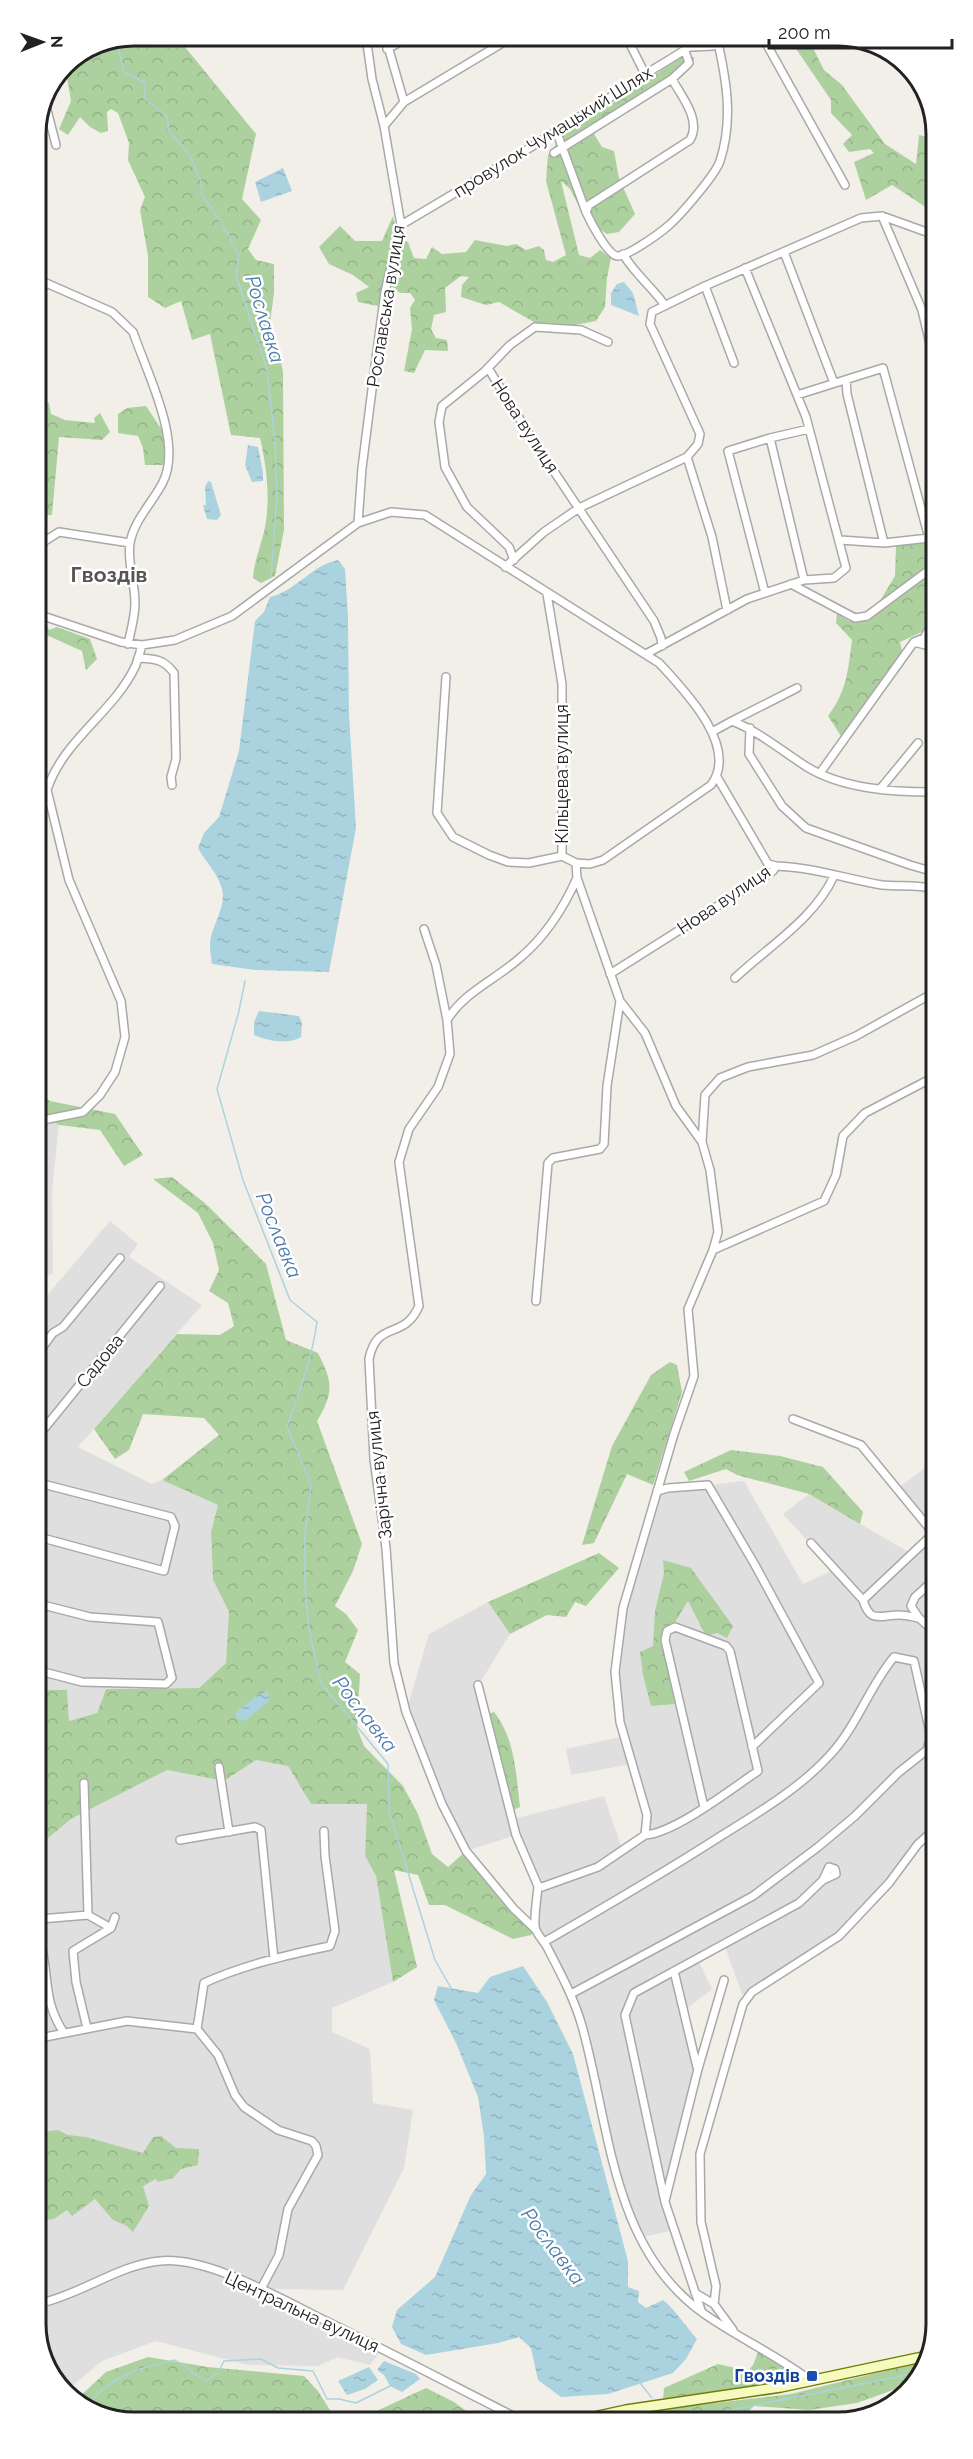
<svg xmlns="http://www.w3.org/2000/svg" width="973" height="2459" font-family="Raleway,sans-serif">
	<defs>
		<pattern id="forest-crowns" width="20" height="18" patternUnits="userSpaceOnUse" patternTransform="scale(1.5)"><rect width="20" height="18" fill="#add19e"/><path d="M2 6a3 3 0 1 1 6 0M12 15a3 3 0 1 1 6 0" fill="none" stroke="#95b388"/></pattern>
		<pattern id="water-ripples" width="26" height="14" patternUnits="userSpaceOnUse" patternTransform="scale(1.5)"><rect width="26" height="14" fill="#aad3df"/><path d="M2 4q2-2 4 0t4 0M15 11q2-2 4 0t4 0" fill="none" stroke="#92b5bf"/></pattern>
	</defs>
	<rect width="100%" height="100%" fill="#f2efe9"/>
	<path fill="#e0dfdf" d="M38,1112L59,1125L52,1190L53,1274L39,1278Z
		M110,1221L138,1244L129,1257L202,1305L78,1447L152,1484L162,1480L218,1505L211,1532L213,1580L229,1612L228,1647L226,1663L199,1688L106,1689L97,1713L69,1721L67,1690H40L39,1305Z
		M935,1460L936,1828L839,1936L752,1992L742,1994L724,1944L697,1958L712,1989L684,2011L698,2069L665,2202L674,2230L639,2238L620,2188L582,2025L535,1929L538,1886L516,1835L466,1851L442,1804L406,1712L429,1634L488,1602L510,1634L478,1686L513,1819L604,1796L622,1849L645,1835L647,1815L632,1764L571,1775L566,1749L624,1736L615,1672L623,1608L657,1491L744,1481L803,1584L834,1570L783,1514L809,1494L912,1554L934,1533L897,1489Z
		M256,1760L288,1765L311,1804L367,1803L365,1856L376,1876L393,1982L332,2008V2032L370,2049L373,2103L413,2110L404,2168L343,2290L263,2289L382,2349L370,2365L338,2357L318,2366L248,2365L156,2341L102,2361L66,2391L41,2356L40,1845L71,1819L167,1770L224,1781Z"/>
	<path fill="url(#forest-crowns)" d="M135,36H176L256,134L242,199L261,220L248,249L256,260L274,264V293L269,330L276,339L283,372L284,530L275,576L261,583L253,578C254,562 260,548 264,532C271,501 267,469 260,438L231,435L210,334L192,340L181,301L165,308L148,297V256L140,210L145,197L128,160L129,143L118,113L111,109L107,112L108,131L101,133L90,127L80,117L68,135L59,129L71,101L65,65Z
		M796,36H814L811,44L824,70L842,85L885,144L916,164L919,135L932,138V207L924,206L892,185L866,200L854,162L874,153L870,149L849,152L843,144L852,135L831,113V100L790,40Z
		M682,57H694L693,65L604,117L594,134L602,147L614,151L619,178L635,214L619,232L607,234L586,220L570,189L561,181L579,255L590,258L600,250L611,258L607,278L605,307L596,321L548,330L499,302L486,305L461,297L462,285L469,277L461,276L445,288L446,312L434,315L431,329L436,338L447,340L448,351L425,350L414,373L404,371L412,329L410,308L415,300L410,293H400L390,285L403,240L408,242L414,258L426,259L432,247L442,254L466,252L475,240L507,246L516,244L526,250L539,246L544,250L546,260L553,262L566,255L546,181L548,155L562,136Z
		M393,216L396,228L378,306L358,302L356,293L369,287L353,275L329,264L319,247L340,226L355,241H382Z
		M39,400L49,403L51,414L65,420L95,423L94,418L100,413L110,432L102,440L59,437L52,515H45L37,487V402Z
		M146,406L164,433L165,465H145L143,448L138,436L118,433V414L127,408Z
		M933,536V615L924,631L900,642L902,651L841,736L828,716C847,691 848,670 852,640L836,623L837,614L849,621L869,619L895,576L896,546Z
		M37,619L46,622L49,630L57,627L90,639L97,659L86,670L82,651L42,633L37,636Z
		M38,1093L50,1101L115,1114L143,1155L124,1166L100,1130L59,1125L38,1112Z
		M172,1177L206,1204L266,1264L286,1340L318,1353C333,1383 334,1392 317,1421L362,1544L353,1571L335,1606L346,1614L358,1630L345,1662L360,1674L357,1728L364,1746L403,1786L418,1814L432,1854L448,1867L466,1851L535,1929L531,1935L513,1939L445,1905H429L418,1875L394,1870L417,1967L393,1982L376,1876L365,1856L367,1804H311L288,1766L256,1760L224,1781L167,1770L71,1819L40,1845V1690H67L69,1721L97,1713L106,1689L199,1688L226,1663L229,1612L213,1580L211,1532L218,1505L162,1480L219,1435L204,1418L143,1414L129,1450L115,1459L94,1429L177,1334L220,1335L234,1326L228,1303L209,1291L219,1270L213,1243L198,1213L153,1179Z
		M670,1362L677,1365L682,1392L653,1485L627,1474L594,1543L582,1545L612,1446L651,1375Z
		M731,1450L780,1456L823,1467L863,1512L860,1524L809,1494L737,1475L726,1469L689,1481L684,1472Z
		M599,1553L619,1568L586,1606L575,1602L566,1617L547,1615L510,1634L488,1602Z
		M663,1560L691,1568L733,1626L727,1638L717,1633L706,1636L688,1601L675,1622L663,1627L662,1641L675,1704L651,1706L643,1675L640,1652L653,1646L655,1611L664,1573Z
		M494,1712C515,1738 516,1774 520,1807L513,1810L488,1714Z
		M58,2130L68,2135L86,2137L143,2153L153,2137L161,2136L176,2148L199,2149L198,2165L181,2169L173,2178L158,2182L156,2179L143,2186L149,2206L133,2232L127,2226L113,2220L95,2199L72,2216L67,2210L54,2219L41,2221V2132Z
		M758,2352L784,2365L790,2375L785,2381L663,2399L664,2388L718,2364L748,2371L753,2365Z
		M148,2357L208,2367L304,2376L318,2391L337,2421L128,2423L74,2402L106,2372Z
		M925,2361L917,2384L903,2394L893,2390L857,2403L809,2410L754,2406L741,2419H646L641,2416L689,2406L791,2394Z
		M426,2388L454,2402L479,2420L355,2421Z"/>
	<path fill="url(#water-ripples)" d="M283,168L292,191L261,202L255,182Z
		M624,282L633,293L639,316L611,305V293L617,284Z
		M248,445L258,447L263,472V481L252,482L245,465Z
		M208,481L211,482L221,515L217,520L207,519L203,505H206L205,487Z
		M338,560L345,569L348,616L349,714L356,828L329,972L255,970L212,964C211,958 210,951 210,945C210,927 227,908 222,889C218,873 206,863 198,848L204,833L219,817L239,751L255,621L264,612L270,597C296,591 312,565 338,560Z
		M259,1011L299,1016L302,1023L301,1037C288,1045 268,1041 254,1035V1022Z
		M268,1691L269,1701L245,1721L237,1719L235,1713L256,1696Z
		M523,1966L547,2002L573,2054L628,2261V2287L639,2291L638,2302L646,2308L663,2300C675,2309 686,2327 697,2339L686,2359L673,2373L608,2394L561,2397L538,2380L531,2348L519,2337L498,2343L426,2355L401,2344L392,2327L397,2310L435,2277L471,2195L486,2174L484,2136L478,2097L456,2043L434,2000L438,1986L478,1993L490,1977Z
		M384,2361L416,2374L420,2379L402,2392L390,2386L384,2375L377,2370Z
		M369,2367L378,2380L365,2389L347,2395L338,2381Z"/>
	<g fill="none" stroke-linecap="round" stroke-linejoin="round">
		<path stroke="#aad3df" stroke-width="1.5" d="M117,43L124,72L146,83L144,98L167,116L169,132L189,154L201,181L202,195L221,222L239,255L236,275L267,370L275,442L277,496L271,577
			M245,981L239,1011L217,1089L243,1180L290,1300L317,1322C312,1358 300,1392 287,1426L311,1485L305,1536V1585L309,1629L321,1683L388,1764L389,1811L435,1960L451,1988
			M640,2383L652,2398
			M85,2406C117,2374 131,2370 175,2360L206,2381L218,2373L224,2361L261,2359L278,2368L313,2371L327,2399H339L356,2403L390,2386
			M657,2417L700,2415L721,2412L921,2372"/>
		<defs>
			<path id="minor" d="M385,36L404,102
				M626,36L645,74
				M762,36L845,185
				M691,47L713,46L729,36
				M387,49L411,36
				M685,51L689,63L672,79C681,96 702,120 690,140L589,205L586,212C590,221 607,254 617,256C627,257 660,233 668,226C680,216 716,174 720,161C733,121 727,83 718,43
				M46,106L56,145
				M384,126L404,102L514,36
				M557,133L586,212
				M554,153L672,79
				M882,216L922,310L932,352
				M401,225C480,178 558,132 635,81C658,65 682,54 704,36
				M784,252L834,383
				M623,254C634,273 651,286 664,304
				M37,279L112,312L133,332C147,373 183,442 163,482C153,502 134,520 130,543C127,562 135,583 135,603C135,617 131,630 128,644
				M705,286L734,363
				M488,368L529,434L654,621L661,638L662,646
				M797,395L883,368L929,538
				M770,438L804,580
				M358,523L362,468L375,366L385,292L401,225L384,126L372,79L366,36
				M840,540L884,543L847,394L846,380
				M884,543L929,538L933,539
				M37,546L59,532L130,543
				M514,560L509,547L467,507L445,467L439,422L442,406L484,372L510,345L535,327L581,330L608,342
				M505,567L544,532L579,508L687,457
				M791,584L855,618L867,616L933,567
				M765,593L728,451L770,438L809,429
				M547,594L562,684V856
				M727,610L712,537L687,457L698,444L700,434L650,324L652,312L705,286L861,218L882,216L932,234
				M37,614L121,642L142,645L175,640L232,616L358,523L391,512L425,515L659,663C684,690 740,747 711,785L603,860L590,864L576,863
				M914,642L924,638L933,622
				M646,654L747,599L804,580L834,578L846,568L806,417L745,268
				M138,658C155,659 164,659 174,673L176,759L171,777L172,785
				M446,677L437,813L453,837L489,855L508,862L529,863L562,856
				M732,721L797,688
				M750,728L749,754L782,806L806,828L910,865L934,872
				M712,732L732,721C760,732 782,751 807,767C843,789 893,792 933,792
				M820,773L914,642L933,647
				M881,788L918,743
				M562,856L576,863L577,878L620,1001L645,1033L676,1106L702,1142L710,1170L718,1232L713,1250L688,1309L694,1376L674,1434L623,1608L615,1672L620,1722L647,1815L645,1835L598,1867L542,1887L538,1886C537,1899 534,1915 535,1927C536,1934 544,1941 547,1947C560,1972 574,1998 582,2026C610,2125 611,2247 703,2313C738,2338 777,2355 811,2381
				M776,866C812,867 847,879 882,885C899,887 917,884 934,889
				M424,929L436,965L447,1020L450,1054L438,1087L409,1129L399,1162L419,1306C404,1341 377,1319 369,1359L374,1459L386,1548L394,1663L406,1712L442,1804L466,1851L514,1909L535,1929
				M610,974L773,871L776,866L768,864L717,777
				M735,978C769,946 814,919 834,876
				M447,1020C465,991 497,979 521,957C547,935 564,907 577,878
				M38,1124L43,1120L83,1112L100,1095L115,1072L125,1037L121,1001L69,880L47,790C63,740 113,713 135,667C138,660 140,652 142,645
				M702,1142L705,1095L720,1078L748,1067L813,1055L856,1036L926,997
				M713,1250L824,1201L836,1175L843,1136L865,1113L934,1077
				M536,1301L548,1163L553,1158L600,1149L604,1144L607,1086L620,1001
				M39,1352L53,1333L63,1327L120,1258
				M793,1419L861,1445L934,1534
				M39,1435L160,1286
				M39,1483L171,1517L175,1526L164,1571L39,1537
				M657,1491L668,1488L708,1485L755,1565L819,1683L752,1747
				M811,1543L863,1600
				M935,1579L915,1597L911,1606L919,1618L935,1632
				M39,1604L90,1617L158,1622L172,1678L166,1684L82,1682L40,1671
				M919,1618C913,1617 906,1615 899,1615C880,1615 870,1624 863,1600L935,1532
				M478,1685L516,1835L538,1886
				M219,1767L229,1832
				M84,1783L88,1915L111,1928
				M645,1835C675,1833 731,1789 758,1771L730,1651L726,1646L675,1627L667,1631L665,1640L704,1807
				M180,1840L255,1827L261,1830L274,1959
				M40,1919L88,1915
				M40,1940C50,1977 42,2000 64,2033
				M544,1942C605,1907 665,1872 724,1834C761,1811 800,1788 830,1755C857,1726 869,1687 894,1657L914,1661L931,1737L927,1750L898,1773L855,1816L818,1847L753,1896L571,1994
				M674,1971L697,2067
				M87,2028L76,1982L73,1951L111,1928L115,1917
				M197,2029L204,1983C243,1965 287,1955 330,1946L335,1931L325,1856L324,1831
				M40,2038L127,2021L197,2029L218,2055L235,2095L244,2107L278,2130L312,2141L316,2146L318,2155L288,2209L279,2255L261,2289
				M665,2201L698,2069L724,1980
				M695,2293L714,2304L733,2330
				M41,2303C82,2294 118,2265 160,2261C208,2256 283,2300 326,2321C391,2353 456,2387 521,2420
				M714,2304L716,2286L701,2222L700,2154L743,2004L752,1992L839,1936L889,1883L918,1844L936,1828
				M701,2310L665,2202L625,2015L634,1993L799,1903L823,1880L836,1874L835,1869L829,1867L823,1880"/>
			<path id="secondary" d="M580,2420L626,2410L781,2387L927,2356"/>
		</defs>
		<use href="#minor" stroke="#a9a9a9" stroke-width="10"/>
		<use href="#secondary" stroke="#707d05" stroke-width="12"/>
		<use href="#minor" stroke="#fff" stroke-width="7"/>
		<use href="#secondary" stroke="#f7fabf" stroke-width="9"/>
	</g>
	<rect fill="#1a4fb4" stroke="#fff" stroke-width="2" x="806" y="2370" width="12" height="12" rx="3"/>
	<g text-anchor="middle" stroke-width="5" stroke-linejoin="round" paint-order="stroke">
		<g font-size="18" fill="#222" stroke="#fff">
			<text transform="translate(553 132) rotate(-32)" y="6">провулок Чумацький Шлях</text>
			<text transform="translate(386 306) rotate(-81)" y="6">Рославська вулиця</text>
			<text transform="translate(525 426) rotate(57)" y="6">Нова вулиця</text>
			<text transform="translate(562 774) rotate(-90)" y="6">Кільцева вулиця</text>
			<text transform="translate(724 900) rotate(-34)" y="6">Нова вулиця</text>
			<text transform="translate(100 1361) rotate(-51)" y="6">Садова</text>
			<text transform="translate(379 1475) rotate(-96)" y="6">Зарічна вулиця</text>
			<text transform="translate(302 2312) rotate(25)" y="6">Центральна вулиця</text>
		</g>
		<g font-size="18" font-weight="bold" fill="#164399" stroke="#fff" text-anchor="end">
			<text x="800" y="2382">Гвоздів</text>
		</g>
		<g font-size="20" font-style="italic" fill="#4a7aab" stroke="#fff">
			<text transform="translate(265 319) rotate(73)" y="7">Рославка</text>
			<text transform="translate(279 1235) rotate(68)" y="7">Рославка</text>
			<text transform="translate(365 1714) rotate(52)" y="7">Рославка</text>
			<text transform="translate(553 2246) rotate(53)" y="7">Рославка</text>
		</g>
		<g font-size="21" font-weight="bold" fill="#555" stroke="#fff">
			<text x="109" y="582">Гвоздів</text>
		</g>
	</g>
	<path d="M0 0H973V2459H0ZM134 46H838A88 88 0 0 1 926 134V2324A88 88 0 0 1 838 2412H134A88 88 0 0 1 46 2324V134A88 88 0 0 1 134 46Z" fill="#fff" fill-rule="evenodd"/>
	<path fill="none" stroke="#222" stroke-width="3" d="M134 46H838A88 88 0 0 1 926 134V2324A88 88 0 0 1 838 2412H134A88 88 0 0 1 46 2324V134A88 88 0 0 1 134 46Z"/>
	<g transform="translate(42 42) rotate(89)" stroke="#ffffff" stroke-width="4.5" paint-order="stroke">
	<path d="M0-4.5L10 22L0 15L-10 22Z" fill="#222222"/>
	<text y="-9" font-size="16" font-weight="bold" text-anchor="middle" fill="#222222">N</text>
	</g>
	<path d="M769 39v9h183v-9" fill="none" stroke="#222222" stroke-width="3"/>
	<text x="778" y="39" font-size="18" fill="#222222" stroke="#ffffff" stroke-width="4.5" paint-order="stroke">200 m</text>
</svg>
